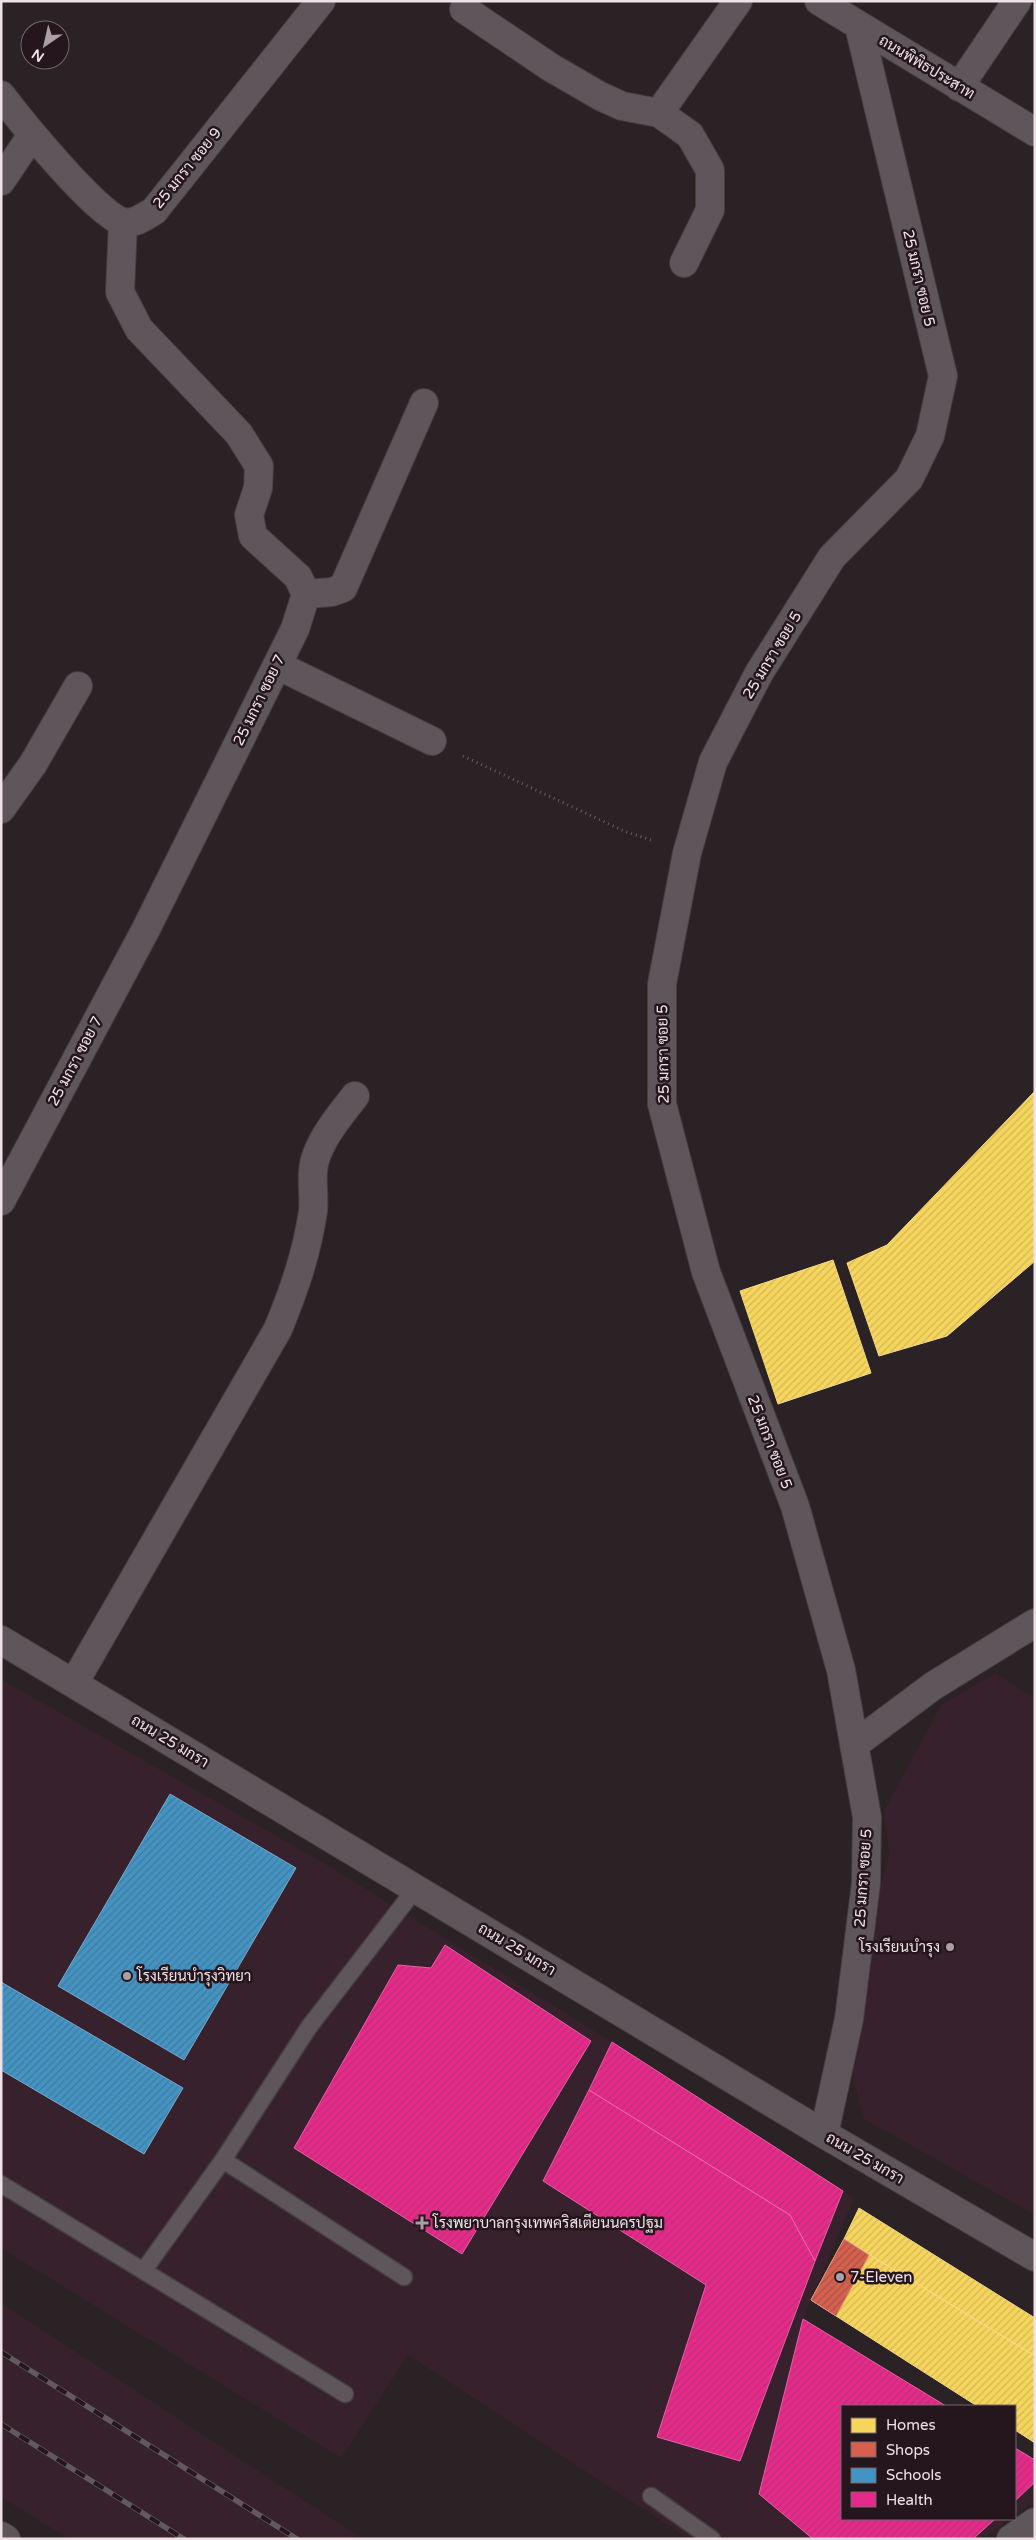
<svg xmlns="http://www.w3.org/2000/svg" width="1036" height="2540" font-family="'Varela Round',Sarabun,sans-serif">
	<defs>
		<pattern id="homes-hatch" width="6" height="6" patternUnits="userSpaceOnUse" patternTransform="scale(1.25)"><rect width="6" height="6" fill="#f6d55c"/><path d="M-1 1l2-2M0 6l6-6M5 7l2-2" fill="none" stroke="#d3b857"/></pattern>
		<pattern id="shops-hatch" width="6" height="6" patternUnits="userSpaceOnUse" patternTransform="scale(1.25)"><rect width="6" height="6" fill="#d6604d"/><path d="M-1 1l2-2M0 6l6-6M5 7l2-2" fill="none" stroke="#a4564a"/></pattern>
		<pattern id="schools-hatch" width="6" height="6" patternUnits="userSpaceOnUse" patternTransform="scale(1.25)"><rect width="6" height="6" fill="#4393c3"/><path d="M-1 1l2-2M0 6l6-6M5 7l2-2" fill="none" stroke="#447b9d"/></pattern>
		<pattern id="health-hatch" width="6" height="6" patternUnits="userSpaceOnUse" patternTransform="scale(1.25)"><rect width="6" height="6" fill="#e7298a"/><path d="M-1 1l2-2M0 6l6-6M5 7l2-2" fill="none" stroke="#b73175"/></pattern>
	</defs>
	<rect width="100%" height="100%" fill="#2b2226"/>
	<path fill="#37212c" d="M995,1673L1035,1698V2215L864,2119L843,2040L889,1854L884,1811L941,1705Z
		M1,1679L324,1863L612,2042L854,2198L803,2319L946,2406H842V2519H1010L982,2539H689L408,2355L341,2458L1,2248Z
		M1,2303L363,2539H69L1,2497Z
		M1015,2448L1035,2460V2501L1015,2515Z"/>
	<path fill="url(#homes-hatch)" stroke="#f4d986" d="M1035,1091V1261L947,1336L879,1356L847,1263L887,1245Z
		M833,1260L871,1373L778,1404L740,1291Z
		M859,2208L1035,2318V2356L844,2239Z
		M844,2239L1035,2356V2443L1015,2430V2406H977L811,2300Z"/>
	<path fill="url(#shops-hatch)" stroke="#dd877b" d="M844,2239L869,2255L836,2316L811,2300Z"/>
	<path fill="url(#schools-hatch)" stroke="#76abce" d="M170,1794L296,1868L184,2060L58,1986Z
		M1,1982L183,2088L144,2154L1,2070Z"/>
	<path fill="url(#health-hatch)" stroke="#e960a6" d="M445,1945L591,2041L462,2254L294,2148L398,1965L431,1968Z
		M612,2042L843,2191L815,2261L790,2215L589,2090Z
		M589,2090L790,2215L815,2261L740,2461L657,2437L706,2285L543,2181Z
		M803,2319L946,2406H842V2519H995L973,2539H813L759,2494Z
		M1015,2448L1035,2460V2482L1015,2501Z"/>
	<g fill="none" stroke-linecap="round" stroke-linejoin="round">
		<defs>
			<path id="lane" d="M1,2184L345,2394
				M144,2270L223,2160
				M404,2277L223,2160L309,2027L416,1888
				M651,2496L712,2539"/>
			<path id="street" d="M819,1L1035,132
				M464,9L550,67L600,96L622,106L659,113L738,1
				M959,87L1017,1
				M1,95C20,120 97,215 123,222C134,225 145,216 154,211L321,1
				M659,113L690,135L710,170V210L684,263
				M1,181L32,135
				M306,594L332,592L343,588L424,403
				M277,665L432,741
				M1,809L33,764L78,686
				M1,1201L146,929L295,629L306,594L298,577L253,536L249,515L258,488L259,466L239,434L139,329L120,292L123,222
				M1,1640L824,2134L1035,2257
				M74,1683L278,1329C294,1290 307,1253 313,1211C315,1192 309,1173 317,1154C325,1133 341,1114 355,1096
				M854,1745L933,1686L1035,1623
				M824,2134L849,2019L866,1883L867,1817L841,1670L795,1506L706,1272L662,1104V984L687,853L713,762L759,673L832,557L909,479L930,436L943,376L859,26
				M1,2536L6,2539
				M1011,2539L1035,2522"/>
		</defs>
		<use href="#lane" stroke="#453e41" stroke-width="19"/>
		<use href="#street" stroke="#453e41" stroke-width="30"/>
		<path stroke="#655e61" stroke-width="3" stroke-dasharray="1 4" stroke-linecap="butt" d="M463,756L624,831L654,841"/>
		<use href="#lane" stroke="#5e565a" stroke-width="16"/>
		<use href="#street" stroke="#5e565a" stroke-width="28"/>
		<defs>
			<path id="rail" d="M1,2352L297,2539
				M1,2424L184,2539"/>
		</defs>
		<use href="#rail" stroke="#61595d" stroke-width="5.5"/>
		<use href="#rail" stroke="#25151d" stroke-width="4" stroke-dasharray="11" stroke-linecap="butt"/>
	</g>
	<g fill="#aa9fa3" stroke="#25151d" stroke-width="2">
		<circle cx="950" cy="1947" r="5"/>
		<circle cx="127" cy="1976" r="5"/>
		<path d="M419.5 2215.5h5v5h5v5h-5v5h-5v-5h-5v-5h5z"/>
		<circle cx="840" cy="2277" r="5"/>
	</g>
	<g text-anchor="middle" stroke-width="5" stroke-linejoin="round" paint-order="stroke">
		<g font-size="15" fill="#eee2e7" stroke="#25151d">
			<text transform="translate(927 67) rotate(31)" y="5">ถนนพิพิธประสาท</text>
			<text transform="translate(187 168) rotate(-51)" y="5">25 มกรา ซอย 9</text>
			<text transform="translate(919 278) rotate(77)" y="5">25 มกรา ซอย 5</text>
			<text transform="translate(772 655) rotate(-59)" y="5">25 มกรา ซอย 5</text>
			<text transform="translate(259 700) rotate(-64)" y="5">25 มกรา ซอย 7</text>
			<text transform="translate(663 1054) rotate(-91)" y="5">25 มกรา ซอย 5</text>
			<text transform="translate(75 1061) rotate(-62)" y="5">25 มกรา ซอย 7</text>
			<text transform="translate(770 1442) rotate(69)" y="5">25 มกรา ซอย 5</text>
			<text transform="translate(170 1741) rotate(31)" y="5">ถนน 25 มกรา</text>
			<text transform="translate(863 1878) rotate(-86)" y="5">25 มกรา ซอย 5</text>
			<text transform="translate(517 1949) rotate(31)" y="5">ถนน 25 มกรา</text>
			<text transform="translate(865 2158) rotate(30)" y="5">ถนน 25 มกรา</text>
		</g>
		<g font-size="15" fill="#eee2e7" stroke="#25151d" text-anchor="start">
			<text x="940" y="1952" text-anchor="end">โรงเรียนบำรุง</text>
			<text x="137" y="1981">โรงเรียนบำรุงวิทยา</text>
			<text x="433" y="2228">โรงพยาบาลกรุงเทพคริสเตียนนครปฐม</text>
			<text x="850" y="2282">7-Eleven</text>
		</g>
	</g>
	<rect width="1036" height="2540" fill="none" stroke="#eee2e7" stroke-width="5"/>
	<rect x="841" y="2405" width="175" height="115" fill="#25151d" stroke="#75676e"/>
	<rect x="851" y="2418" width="25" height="15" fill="#f6d55c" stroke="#75676e"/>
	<text x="886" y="2430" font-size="15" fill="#eee2e7">Homes</text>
	<rect x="851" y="2442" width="25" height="15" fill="#d6604d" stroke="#75676e"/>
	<text x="886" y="2455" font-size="15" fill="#eee2e7">Shops</text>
	<rect x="851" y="2468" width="25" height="15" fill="#4393c3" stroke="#75676e"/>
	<text x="886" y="2480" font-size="15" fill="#eee2e7">Schools</text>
	<rect x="851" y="2492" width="25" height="15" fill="#e7298a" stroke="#75676e"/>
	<text x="886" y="2505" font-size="15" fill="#eee2e7">Health</text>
	<g transform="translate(45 45) rotate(214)"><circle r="24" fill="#25151d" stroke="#75676e"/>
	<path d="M0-4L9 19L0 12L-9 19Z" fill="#aa9fa3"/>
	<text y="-8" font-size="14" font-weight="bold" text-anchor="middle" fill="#eee2e7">N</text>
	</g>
</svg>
